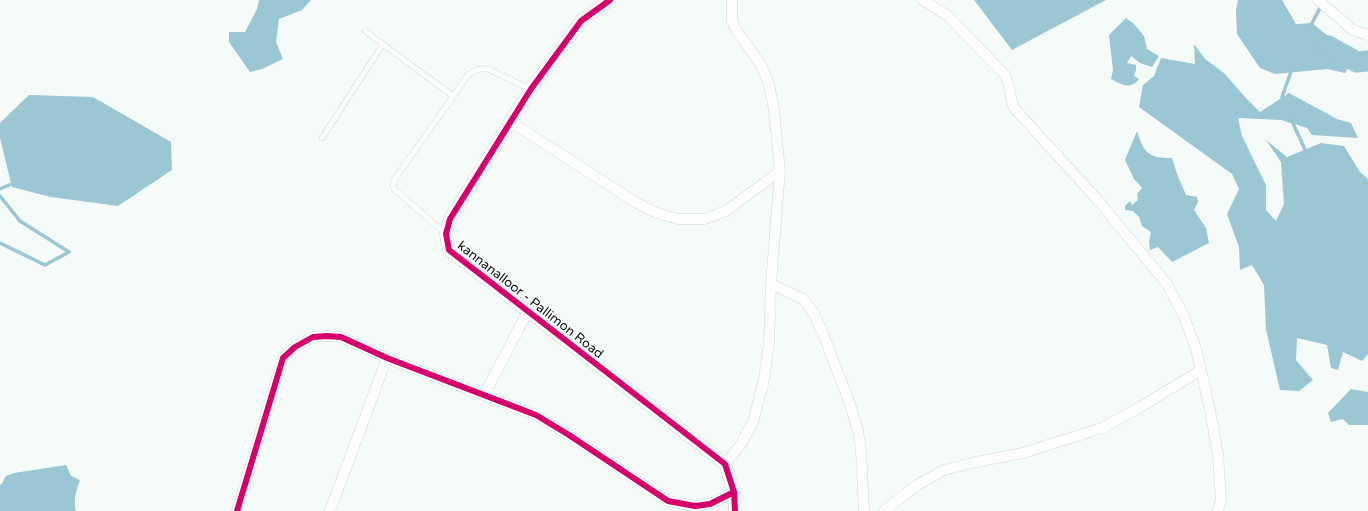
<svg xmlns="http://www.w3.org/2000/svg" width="1368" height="511" font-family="'Varela Round',sans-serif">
	<rect width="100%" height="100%" fill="#f5fbf8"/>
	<path fill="#9ac7d3" d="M259,0H311L302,10L279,19L276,42L283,59L262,69L250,72L229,42V32H245L257,9Z
		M974,0H1106L1012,50Z
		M1238,0H1282L1296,24L1312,23L1333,40L1357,56L1345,73L1327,69L1275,74L1260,68L1237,34L1236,10Z
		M1126,18L1133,23L1144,36L1147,49L1159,56L1152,67L1140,63L1131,56L1127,63L1136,65V70L1134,76L1139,79C1130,90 1122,85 1111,79L1113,70L1109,35Z
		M1194,44L1205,59L1224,73L1245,97L1260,112L1289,93L1337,119L1351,123L1358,138L1312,135L1307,128L1281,120L1238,118L1242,136L1266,185V210L1276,221L1284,204L1281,162L1266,140L1287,157L1321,143L1344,146L1360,172L1368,179V354L1362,361L1343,352L1338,370L1331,368L1327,345L1297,338L1296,360L1313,380L1299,391L1280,390L1266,329L1264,285L1252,265L1240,270L1239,247L1227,214L1239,189L1232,174L1139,107L1143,85L1154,76L1161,58L1195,64Z
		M29,95L93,97L171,142L172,170L118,206L51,197L12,187L0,138V123Z
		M1137,131C1144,153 1148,158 1172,158L1177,174L1186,195L1197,197L1198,202L1194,210L1206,228L1209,243L1172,262L1158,247L1150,250L1149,242L1151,232L1142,226L1139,217L1133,211L1125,210V206L1130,201L1132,205L1138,200L1137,194L1142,188L1134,179L1125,160Z
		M1351,389L1368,392V425H1349L1343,419L1331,422L1328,413Z
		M66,465L71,476L80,480C76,491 73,500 76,511H0V484L1,485L6,476L14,473Z"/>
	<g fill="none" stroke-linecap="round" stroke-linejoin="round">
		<path stroke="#9ac7d3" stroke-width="3.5" d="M1310,27L1322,4
			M1283,101L1282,97L1292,69
			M1292,121L1307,154
			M0,189L14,183
			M0,196L20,221L69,252L45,265L0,243"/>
		<path stroke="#9ac7d3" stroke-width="21" d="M1328,46L1357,62L1368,61"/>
		<defs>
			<path id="service" d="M365,31L453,96
				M322,138L383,44
				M446,234L394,189L393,184L395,179L468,75C475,70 480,68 488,69L530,89"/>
			<path id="minor" d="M923,0L948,16L1004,74C1011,85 1009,96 1014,108L1096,198L1167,284L1184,316L1196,349L1209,405L1218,455L1221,500L1218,511
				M1318,0L1353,30L1368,35
				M511,122L635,202L657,213L678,219H704L726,211L780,171
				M771,284L803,299L813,312L822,331L850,404L858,431L861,450L864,511
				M484,395L528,311
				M725,464L741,444L753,422L764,380L769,342L771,284L780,171L774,110L769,84L761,65L737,31L732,21V0
				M237,511L283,358L295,347L313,337L327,336L341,337L387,358L536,415L569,435L668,501L695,506L710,504L734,492
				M330,511L387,358
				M884,511L917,485L944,470L976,462L1023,453L1102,428L1142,406L1201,370"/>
			<path id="tertiary" d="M610,0L581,21L531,89L450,219L446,234L449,250L725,464L734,492L735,511"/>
		</defs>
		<use href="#service" stroke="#d2d8d5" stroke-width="6"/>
		<use href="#minor" stroke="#d2d8d5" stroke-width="11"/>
		<use href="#tertiary" stroke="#d2d8d5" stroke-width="13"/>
		<use href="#service" stroke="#fefefe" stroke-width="5"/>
		<use href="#minor" stroke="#fefefe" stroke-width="10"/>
		<use href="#tertiary" stroke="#fefefe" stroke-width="12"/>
		<defs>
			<path id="cycleway" d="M610,0L581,21L531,89L450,219L446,234L449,250L725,464L734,492L735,511
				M237,511L283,358L295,347L313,337L327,336L341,337L387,358L536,415L569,435L668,501L695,506L710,504L734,492"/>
		</defs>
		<use href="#cycleway" stroke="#fff" stroke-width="8"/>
		<use href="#cycleway" stroke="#d6006c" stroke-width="6"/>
	</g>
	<g text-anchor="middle" stroke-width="3" stroke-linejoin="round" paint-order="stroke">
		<g font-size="13" fill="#0c1310" stroke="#fff">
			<text transform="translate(531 299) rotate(38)" y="5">kannanalloor - Pallimon Road</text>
		</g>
	</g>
</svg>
